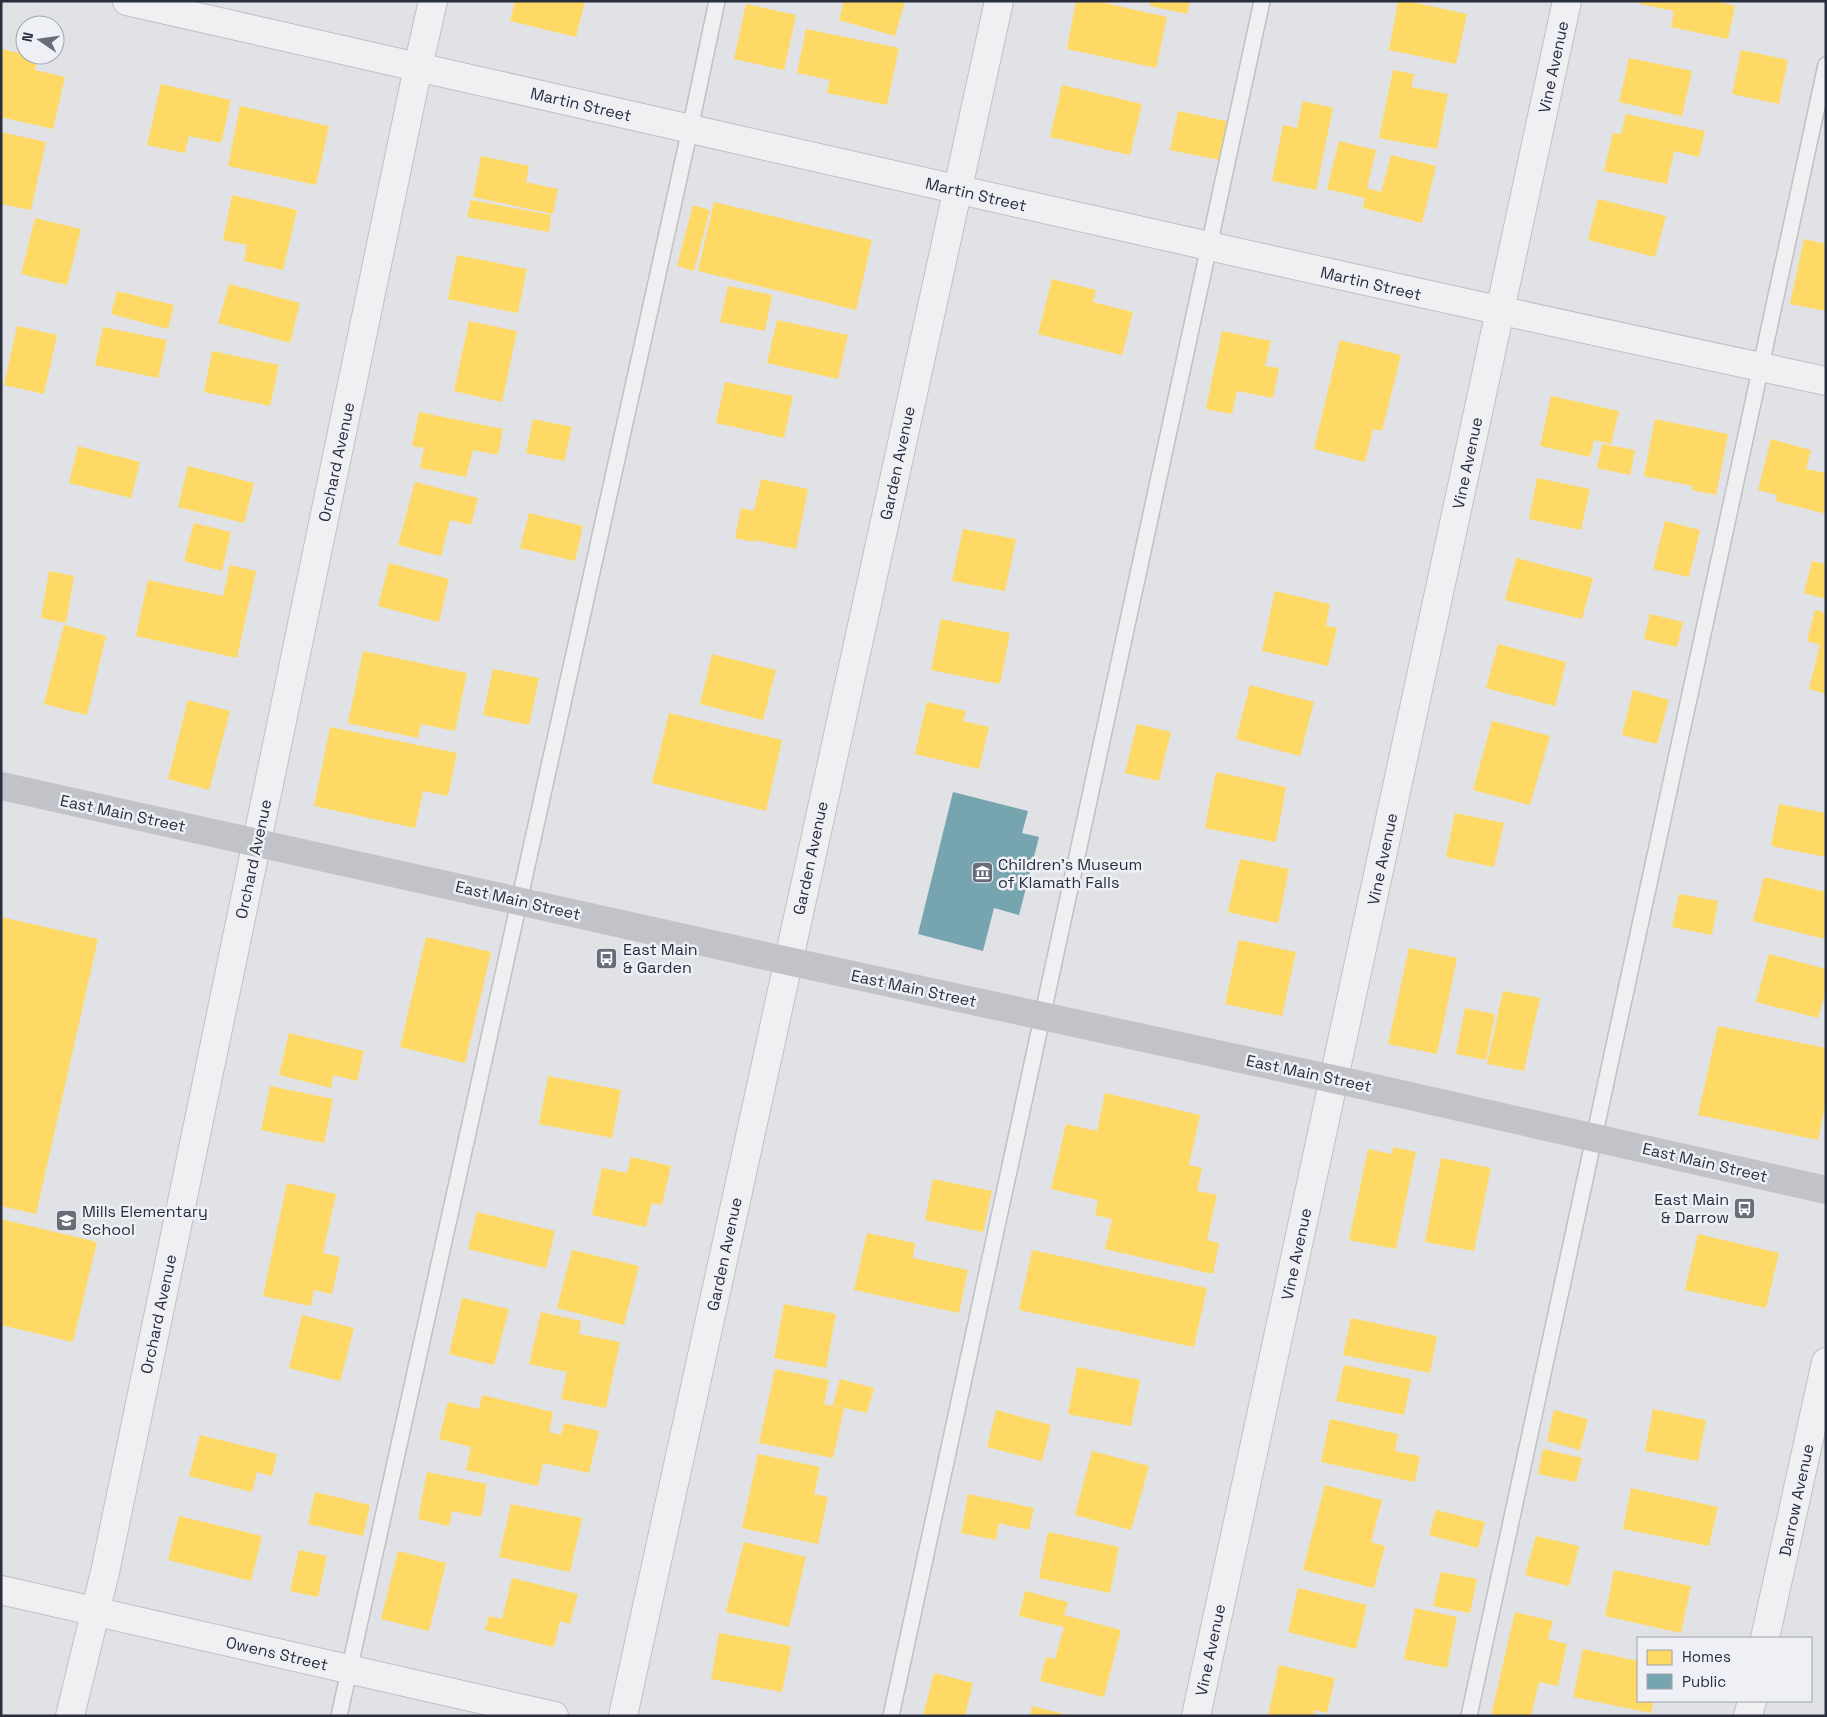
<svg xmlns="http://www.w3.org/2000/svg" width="1827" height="1717" font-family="'Space Grotesk',sans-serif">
	<rect width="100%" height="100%" fill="#e0e2e6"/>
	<path fill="#ffd966" d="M515,1H585L576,37L510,21Z
		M844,1H905L895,36L839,20Z
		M1076,1H1096L1167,17L1156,68L1067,49Z
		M1151,1H1190L1187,14L1150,6Z
		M1398,1H1407L1467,14L1456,64L1389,50Z
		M1640,1H1715L1735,6L1728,39L1671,27L1674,11L1640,4Z
		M746,4L796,15L784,70L734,59Z
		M806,29L899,48L887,105L827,93L830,80L797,73Z
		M1,49L38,57L35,70L65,77L53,129L1,117Z
		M1741,50L1788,60L1779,104L1732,94Z
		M1629,58L1692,71L1682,116L1619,102Z
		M1393,70L1414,74L1411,87L1448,94L1437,149L1379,138Z
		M161,84L231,100L221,143L189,136L185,153L147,145Z
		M1062,85L1142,104L1130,155L1050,137Z
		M1303,101L1333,108L1316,190L1272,181L1283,125L1297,128Z
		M240,106L329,126L316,185L228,166Z
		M1178,111L1236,123L1229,162L1170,150Z
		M1626,114L1705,131L1699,157L1674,151L1667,184L1604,171L1613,133L1621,134Z
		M1,132L46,142L31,210L1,204Z
		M1339,141L1376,150L1367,188L1381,192L1391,155L1436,166L1422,223L1363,208L1365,198L1327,189Z
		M481,156L529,166L526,182L558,189L553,214L473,197Z
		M232,195L297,210L283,270L244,261L247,245L223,240Z
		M1598,199L1666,216L1655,257L1588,240Z
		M471,200L551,215L549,232L467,217Z
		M714,202L872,240L856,310L698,271Z
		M693,205L710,210L694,271L677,266Z
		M35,218L81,229L67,285L21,274Z
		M1804,239L1826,244V311L1790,304Z
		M457,255L527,269L518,313L448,299Z
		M1052,279L1096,290L1093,302L1133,312L1122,355L1038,334Z
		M229,284L300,303L290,343L218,323Z
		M728,286L772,295L765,331L720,322Z
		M117,291L174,305L168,329L111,314Z
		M777,320L848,335L838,379L767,363Z
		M469,321L517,331L502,402L454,391Z
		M17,326L57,335L44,394L4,385Z
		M103,327L167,340L158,378L95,365Z
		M1222,331L1271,341L1265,366L1279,368L1273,398L1237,391L1232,414L1206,409Z
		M1340,340L1401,355L1382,431L1373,429L1365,462L1314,449Z
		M212,351L279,365L270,406L204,392Z
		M725,382L793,396L784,438L716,423Z
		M1551,396L1619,411L1611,444L1594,440L1590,457L1540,446Z
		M419,412L503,429L498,455L473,450L466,477L420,468L424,448L412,446Z
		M533,419L572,427L564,461L526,453Z
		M1655,419L1728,434L1716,495L1692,490L1693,486L1644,476Z
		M1771,439L1811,450L1806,469L1826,473V514L1776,501L1777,495L1758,490Z
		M1602,444L1635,450L1630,475L1597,468Z
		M78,446L140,462L131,498L69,483Z
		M188,466L254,483L244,523L178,507Z
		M1537,478L1590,489L1581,530L1529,519Z
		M761,479L808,489L796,549L755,540L754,542L735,538L741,508L754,511Z
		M415,482L478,498L471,525L450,520L441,556L398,545Z
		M529,513L583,526L575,561L520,548Z
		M1665,521L1700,530L1689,577L1653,569Z
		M194,523L231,532L222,571L184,561Z
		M963,529L1016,539L1005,591L952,581Z
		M1516,558L1593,578L1582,619L1505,600Z
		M1812,561L1826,564V599L1804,593Z
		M389,563L449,579L439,622L378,606Z
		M230,565L256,571L237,658L136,636L148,580L223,596Z
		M49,571L74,576L66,623L41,618Z
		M1275,591L1330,604L1326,626L1337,628L1328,666L1262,651Z
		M1815,610L1826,613V694L1809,689L1820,645L1807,641Z
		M1650,614L1683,622L1677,647L1644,639Z
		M941,619L1010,633L1000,684L931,670Z
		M64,625L106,636L87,715L44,704Z
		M1498,644L1566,662L1555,706L1486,688Z
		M363,651L467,673L455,731L421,724L418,738L348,723Z
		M712,654L776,670L763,720L700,704Z
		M493,669L539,678L529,725L483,715Z
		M1250,685L1314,702L1300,756L1236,739Z
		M1633,690L1669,700L1657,744L1622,735Z
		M188,700L230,711L209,790L168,779Z
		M927,702L966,711L963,721L989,727L979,769L915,754Z
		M669,713L782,740L766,811L652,783Z
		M1492,721L1550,736L1530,805L1473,790Z
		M1137,724L1171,732L1159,781L1125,773Z
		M330,727L457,753L448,796L423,791L415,828L314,806Z
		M1216,772L1286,787L1276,842L1205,828Z
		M1779,804L1826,813V857L1771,846Z
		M1455,813L1504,823L1494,867L1446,857Z
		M1240,859L1289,869L1278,923L1228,912Z
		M1764,877L1826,892L1825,939L1753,921Z
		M1679,894L1718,901L1712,935L1672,927Z
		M1,917L98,939L36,1214L1,1206Z
		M426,937L491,952L465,1063L400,1047Z
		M1239,940L1296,952L1282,1016L1225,1004Z
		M1409,948L1457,958L1437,1054L1388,1044Z
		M1769,954L1826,969V990L1818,1018L1756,1002Z
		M1503,991L1540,998L1524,1071L1487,1064Z
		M1465,1008L1495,1014L1486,1060L1456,1054Z
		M1718,1026L1826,1048V1101L1818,1140L1698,1115Z
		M289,1033L364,1051L357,1081L333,1075L331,1088L279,1075Z
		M548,1076L621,1090L612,1138L539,1124Z
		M270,1086L333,1099L324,1143L261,1130Z
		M1105,1093L1200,1115L1189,1165L1202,1168L1197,1191L1217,1195L1207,1240L1219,1243L1213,1274L1105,1249L1112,1219L1095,1215L1098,1200L1051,1189L1066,1124L1097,1131Z
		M1393,1147L1416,1152L1396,1249L1349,1240L1368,1149L1392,1154Z
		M631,1157L671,1166L662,1205L652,1203L646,1227L592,1215L602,1168L627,1173Z
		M1441,1158L1491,1168L1474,1251L1425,1242Z
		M933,1179L992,1191L983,1232L925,1220Z
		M287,1183L336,1194L323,1253L340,1257L332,1294L314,1290L311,1306L263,1296Z
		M477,1212L555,1231L546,1268L468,1249Z
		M1,1219L97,1242L73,1342L1,1325Z
		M867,1233L915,1243L913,1258L968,1270L959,1313L854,1290Z
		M1698,1234L1779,1253L1766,1308L1685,1290Z
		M572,1250L639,1266L624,1325L557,1308Z
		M1032,1250L1207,1288L1194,1347L1019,1310Z
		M462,1298L509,1309L494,1365L449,1354Z
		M784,1304L836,1314L826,1368L774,1358Z
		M541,1312L581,1321L579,1334L620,1342L606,1408L561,1399L567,1372L529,1364Z
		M302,1315L354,1328L340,1381L289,1368Z
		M1351,1318L1437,1336L1430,1373L1343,1355Z
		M1344,1365L1411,1379L1404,1415L1336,1401Z
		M1077,1367L1140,1380L1131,1426L1068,1414Z
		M775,1369L829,1380L824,1404L844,1408L833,1458L759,1443Z
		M840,1379L874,1388L867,1413L833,1405Z
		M482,1395L553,1412L549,1432L561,1435L564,1423L599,1431L589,1473L543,1463L538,1486L466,1470L471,1447L439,1439L448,1402L479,1409Z
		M1653,1409L1706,1420L1698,1461L1645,1451Z
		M996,1410L1051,1425L1042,1461L987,1447Z
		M1554,1410L1588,1419L1580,1450L1547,1441Z
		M1330,1419L1398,1434L1395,1451L1420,1456L1415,1482L1321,1462Z
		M200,1435L277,1454L272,1476L257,1472L252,1492L189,1476Z
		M1543,1449L1582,1458L1576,1482L1538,1474Z
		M1092,1451L1149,1466L1131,1530L1075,1515Z
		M758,1454L820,1467L814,1494L828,1497L818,1544L742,1528Z
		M427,1472L487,1484L481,1517L452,1511L449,1526L418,1519Z
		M1325,1485L1382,1500L1371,1542L1385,1546L1374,1588L1303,1570Z
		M1631,1488L1718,1507L1709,1546L1623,1529Z
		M315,1492L370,1505L363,1536L308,1524Z
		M968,1494L1034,1508L1029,1530L999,1523L996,1540L961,1533Z
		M511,1504L582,1518L570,1572L499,1557Z
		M1436,1510L1485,1522L1478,1548L1429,1535Z
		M179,1516L262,1536L251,1581L168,1560Z
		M1048,1532L1119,1547L1110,1593L1039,1578Z
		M1536,1536L1579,1546L1569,1586L1525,1575Z
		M744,1542L806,1557L789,1627L726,1612Z
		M299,1550L327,1556L318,1597L290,1591Z
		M398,1551L446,1563L429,1631L381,1619Z
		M1614,1570L1691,1586L1681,1633L1605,1616Z
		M1441,1572L1477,1579L1470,1613L1433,1606Z
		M512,1578L578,1594L570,1624L560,1621L554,1647L485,1630L489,1616L502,1619Z
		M1298,1588L1367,1605L1356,1649L1288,1632Z
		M1025,1591L1068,1602L1064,1615L1121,1630L1104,1697L1040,1681L1046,1657L1055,1659L1064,1627L1019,1616Z
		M1415,1608L1457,1617L1447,1668L1404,1659Z
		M1515,1612L1553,1621L1548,1639L1567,1644L1558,1686L1539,1682L1531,1716H1491Z
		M719,1633L791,1646L782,1692L711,1679Z
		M1583,1649L1638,1661V1701H1654L1651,1713L1573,1697Z
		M1279,1665L1335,1678L1327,1713L1315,1710L1314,1716H1268Z
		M934,1673L973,1683L965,1716H923Z
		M1032,1706L1068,1715V1716H1030Z"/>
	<path fill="#76a5af" d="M953,792L1028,811L1022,833L1039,837L1019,915L994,908L983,951L918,934Z"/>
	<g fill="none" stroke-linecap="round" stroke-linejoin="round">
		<defs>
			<path id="lane" d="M339,1716L690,129L717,1
				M891,1716L1262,1
				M1469,1716L1826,65"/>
			<path id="street" d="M127,1C693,129 1258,260 1826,381
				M1,1590L554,1716
				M1765,1638L1826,1362
				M70,1716L105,1572L418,67L433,1
				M623,1716L999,1
				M1196,1716L1567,1
				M1748,1716L1752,1701"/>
		</defs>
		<use href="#lane" stroke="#bfc0c4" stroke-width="18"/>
		<use href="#street" stroke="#bfc0c4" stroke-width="30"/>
		<use href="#lane" stroke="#f0f0f2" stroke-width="15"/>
		<use href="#street" stroke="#f0f0f2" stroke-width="28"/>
		<path stroke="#c1c3c8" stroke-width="28" d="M1,786L788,961L1370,1087L1826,1190"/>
	</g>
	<defs>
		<symbol id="museum-square" viewBox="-11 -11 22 22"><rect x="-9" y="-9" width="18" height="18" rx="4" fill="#686d79" stroke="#eef0f5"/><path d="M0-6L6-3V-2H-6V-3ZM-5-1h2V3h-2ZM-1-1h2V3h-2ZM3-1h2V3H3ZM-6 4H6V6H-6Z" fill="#fff"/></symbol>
		<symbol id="bus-square" viewBox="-11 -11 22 22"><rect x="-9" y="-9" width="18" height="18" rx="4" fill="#686d79" stroke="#eef0f5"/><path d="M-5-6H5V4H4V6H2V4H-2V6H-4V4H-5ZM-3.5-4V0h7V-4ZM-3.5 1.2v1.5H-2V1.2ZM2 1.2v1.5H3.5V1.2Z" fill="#fff"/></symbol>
		<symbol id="school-square" viewBox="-11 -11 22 22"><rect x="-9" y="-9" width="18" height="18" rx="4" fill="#686d79" stroke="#eef0f5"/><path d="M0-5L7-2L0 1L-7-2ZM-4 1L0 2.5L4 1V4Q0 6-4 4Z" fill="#fff"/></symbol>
	</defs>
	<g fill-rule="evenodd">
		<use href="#museum-square" x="970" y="860" width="25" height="25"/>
		<use href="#bus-square" x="594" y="946" width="25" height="25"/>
		<use href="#bus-square" x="1732" y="1196" width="25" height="25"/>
		<use href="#school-square" x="54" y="1208" width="25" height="25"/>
	</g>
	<g text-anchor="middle" stroke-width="5" stroke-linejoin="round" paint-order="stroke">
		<g font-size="16" fill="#282e3e" stroke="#eef0f5">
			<text transform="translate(1553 67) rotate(-78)" y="6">Vine Avenue</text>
			<text transform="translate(581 104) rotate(13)" y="6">Martin Street</text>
			<text transform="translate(976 194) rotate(13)" y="6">Martin Street</text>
			<text transform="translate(1371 283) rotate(13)" y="6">Martin Street</text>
			<text transform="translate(336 462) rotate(-78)" y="6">Orchard Avenue</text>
			<text transform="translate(897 463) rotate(-78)" y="6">Garden Avenue</text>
			<text transform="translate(1467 463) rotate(-78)" y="6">Vine Avenue</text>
			<text transform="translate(123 813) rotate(12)" y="6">East Main Street</text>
			<text transform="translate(810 858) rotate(-78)" y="6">Garden Avenue</text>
			<text transform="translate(253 859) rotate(-78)" y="6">Orchard Avenue</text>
			<text transform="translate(1382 859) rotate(-78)" y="6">Vine Avenue</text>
			<text transform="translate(518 900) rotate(13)" y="6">East Main Street</text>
			<text transform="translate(914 988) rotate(12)" y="6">East Main Street</text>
			<text transform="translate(1309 1073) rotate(12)" y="6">East Main Street</text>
			<text transform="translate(1705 1162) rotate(13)" y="6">East Main Street</text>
			<text transform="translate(724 1254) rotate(-78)" y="6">Garden Avenue</text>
			<text transform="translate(1296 1254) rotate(-78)" y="6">Vine Avenue</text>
			<text transform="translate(158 1314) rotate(-78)" y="6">Orchard Avenue</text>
			<text transform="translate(1796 1500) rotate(-78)" y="6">Darrow Avenue</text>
			<text transform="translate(1210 1650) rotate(-78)" y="6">Vine Avenue</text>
			<text transform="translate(277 1653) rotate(13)" y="6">Owens Street</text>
		</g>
		<g font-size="16" fill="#282e3e" stroke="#eef0f5" text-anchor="start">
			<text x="998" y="870">Children’s Museum<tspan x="998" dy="18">of Klamath Falls</tspan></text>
			<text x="623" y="955">East Main<tspan x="623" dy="18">&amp; Garden</tspan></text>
			<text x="1729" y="1205" text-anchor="end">East Main<tspan x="1729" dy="18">&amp; Darrow</tspan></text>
			<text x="82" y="1217">Mills Elementary<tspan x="82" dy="18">School</tspan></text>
		</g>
	</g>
	<rect width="1827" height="1717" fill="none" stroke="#282e3e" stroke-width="5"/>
	<rect x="1637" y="1637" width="175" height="65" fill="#eef0f5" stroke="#9fa2ac"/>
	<rect x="1647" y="1650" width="25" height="15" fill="#ffd966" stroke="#9fa2ac"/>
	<text x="1682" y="1662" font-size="15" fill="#282e3e">Homes</text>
	<rect x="1647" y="1674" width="25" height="15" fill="#76a5af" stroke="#9fa2ac"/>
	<text x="1682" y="1687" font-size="15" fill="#282e3e">Public</text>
	<g transform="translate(40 40) rotate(283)"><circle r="24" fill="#eef0f5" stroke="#9fa2ac"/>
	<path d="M0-4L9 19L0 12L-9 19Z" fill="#686d79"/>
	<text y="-8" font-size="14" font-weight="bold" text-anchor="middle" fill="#282e3e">N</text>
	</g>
</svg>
